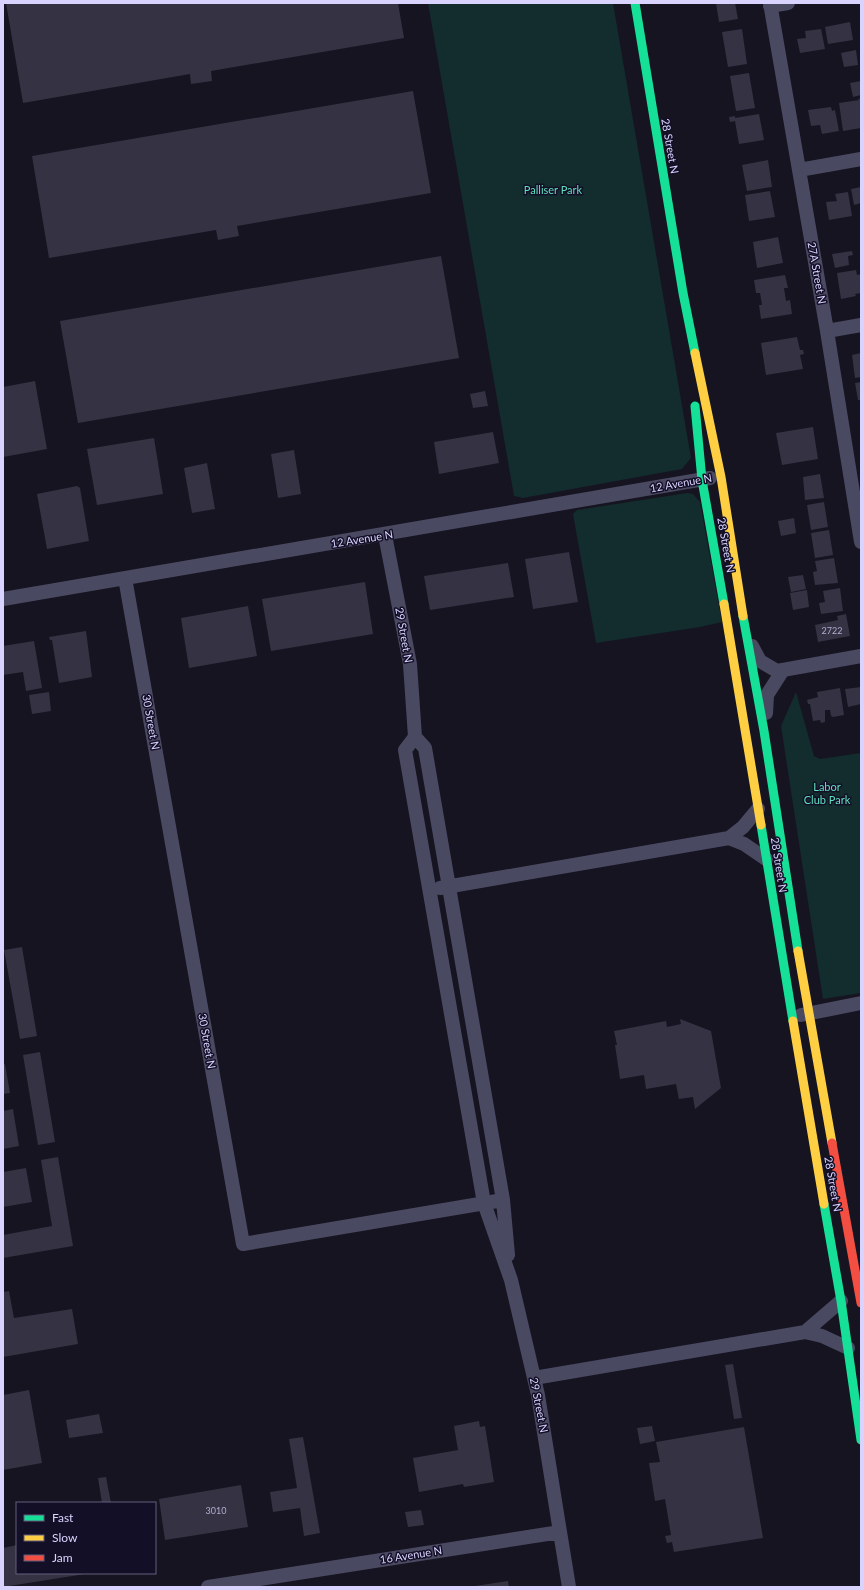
<svg xmlns="http://www.w3.org/2000/svg" width="864" height="1590" font-family="Lato,sans-serif">
	<rect width="100%" height="100%" fill="#161421"/>
	<path fill="#132c2d" d="M428,3H613L691,458L682,469L523,498L514,496Z
		M687,493L693,494L700,502L722,622L700,627L596,643L573,514L577,510Z
		M796,692L814,756L820,759L861,753V993L823,999L781,726Z"/>
	<path fill="#343243" d="M6,3H398L404,38L211,71L212,81L191,84L190,74L23,103Z
		M716,3H735L738,19L719,22Z
		M850,22L853,40L828,44L825,27Z
		M742,29L747,64L728,67L722,32Z
		M821,29L825,49L800,53L797,39L806,38L805,31Z
		M856,50L858,65L844,67L841,53Z
		M749,73L755,108L736,111L730,76Z
		M861,81V95L853,97L850,83Z
		M413,91L431,193L237,226L239,236L218,240L216,230L49,258L32,156Z
		M861,98V128L843,131L839,103L859,100L858,99Z
		M831,107L832,111L835,110L839,131L822,134L820,125L811,126L808,110Z
		M759,114L764,140L739,144L735,121L730,122L729,117L735,116V118Z
		M768,160L772,187L747,191L742,165Z
		M861,187V203L854,205L851,189Z
		M770,191L775,217L749,221L745,195Z
		M848,192L852,216L829,220L826,202L837,201L835,194Z
		M778,237L783,263L757,268L753,242Z
		M852,251L853,255L848,256L849,265L835,268L832,254Z
		M441,256L459,358L78,423L60,321Z
		M856,270L857,275L861,274V293L855,294L856,296L841,299L837,273Z
		M785,275L788,288H784L786,301L790,300L792,314L761,319L759,305H762L760,293H756L754,280Z
		M797,337L800,350H803L804,354L800,355L803,369L766,375L761,343Z
		M861,353V377L855,378L852,355Z
		M35,381L47,449L3,457V387Z
		M861,382V400H858L855,383Z
		M485,391L488,406L473,408L470,394Z
		M813,427L818,459L782,465L776,433Z
		M493,432L499,463L439,474L434,442Z
		M154,438L163,494L97,505L87,449Z
		M294,450L301,494L278,498L271,454Z
		M207,463L215,509L192,513L184,468Z
		M820,474L824,498L805,500L803,477Z
		M77,486L80,488L89,541L47,549L37,494Z
		M824,502L828,527L811,530L807,505Z
		M794,518L796,533L781,536L778,521Z
		M829,530L833,555L815,558L811,533Z
		M569,552L578,602L533,609L525,559Z
		M834,558L838,583L815,585L813,572L817,571L815,561Z
		M508,563L514,597L430,610L424,576Z
		M803,575L806,589L791,592L788,577Z
		M365,582L373,634L271,651L262,599Z
		M840,588L843,611L821,614L819,603L825,602L823,591Z
		M807,590L809,607L793,610L790,593Z
		M248,606L257,656L189,668L181,618Z
		M846,614L850,636L818,642L815,625L838,620L837,616Z
		M86,631L92,677L59,683L52,640H50L49,637Z
		M34,641L42,688L26,691L23,672L3,675V646Z
		M861,687V704L848,707L845,689Z
		M840,688L844,715L833,717L831,716L830,710H825V722L821,723L820,720L813,721L810,704H808L807,700L818,697L817,692Z
		M49,692L51,711L32,714L29,695Z
		M22,947L37,1036L20,1039L4,950Z
		M680,1019L711,1031L721,1088L695,1109L693,1097L679,1099L676,1084L646,1089L644,1075L620,1079L615,1045H617L614,1031L666,1021L667,1027L681,1024Z
		M40,1052L55,1142L38,1145L23,1055Z
		M5,1064L10,1093L3,1094V1065Z
		M13,1109L19,1146L3,1149V1111Z
		M58,1157L73,1246L3,1258V1235L52,1226L41,1160Z
		M26,1168L32,1202L3,1207V1172Z
		M9,1291L14,1318L72,1309L78,1344L3,1357V1292Z
		M733,1364L742,1418L734,1419L725,1365Z
		M29,1390L42,1463L3,1470V1395Z
		M99,1414L103,1433L69,1438L66,1420Z
		M479,1421L480,1427L485,1426L494,1482L464,1487L463,1484L419,1492L413,1458L458,1450L454,1426Z
		M652,1426L655,1441L640,1444L637,1428Z
		M744,1427L763,1538L674,1552L672,1542L667,1543L665,1536L671,1535L665,1499L655,1501L649,1463L660,1462L656,1442Z
		M303,1437L320,1533L304,1536L300,1508L273,1512L270,1492L297,1488L289,1439Z
		M106,1477L111,1503H102L98,1478Z
		M241,1485L248,1527L165,1540L159,1499Z
		M421,1510L424,1525L408,1527L405,1512Z
		M17,1545V1573L85,1574L3,1587V1548Z
		M508,1581L509,1587H475V1586Z"/>
	<g fill="none" stroke-linecap="round" stroke-linejoin="round">
		<path stroke="#4a4962" stroke-width="14" d="M770,3L827,331L861,542
			M770,6L788,3
			M799,170L861,159
			M827,331L861,325
			M385,535L410,664L415,737
			M125,578L243,1244L503,1200
			M3,599L710,478
			M752,646L760,661L777,671L861,656
			M766,713L767,695L783,670
			M415,737L405,750L484,1203L511,1280L538,1395L560,1532
			M415,737L425,748L503,1200L508,1255
			M729,838L744,844L766,859
			M440,888L729,838L743,827L758,809
			M801,1015L861,1003
			M805,1332L841,1301
			M534,1378L805,1332L822,1336L848,1348
			M208,1587L560,1532L569,1587"/>
		<path stroke="#16e098" stroke-width="9" d="M635,3L683,293L695,353
			M695,406L702,480L724,604
			M743,616L764,731L798,951
			M761,825L793,1021
			M824,1204L841,1301L861,1440"/>
		<path stroke="#ffcf43" stroke-width="9" d="M695,353L721,477L743,616
			M724,604L761,825
			M798,951L832,1143
			M793,1021L824,1204"/>
		<path stroke="#f24e42" stroke-width="9" d="M832,1143L861,1303"/>
	</g>
	<g text-anchor="middle" stroke-width="3" stroke-linejoin="round" paint-order="stroke">
		<g font-size="9" fill="#b0acd0">
			<text x="832" y="634">2722</text>
			<text x="216" y="1514">3010</text>
		</g>
		<g font-size="11" fill="#d9d4ff" stroke="#130f26">
			<text transform="translate(670 146) rotate(80)" y="4">28 Street N</text>
			<text transform="translate(817 273) rotate(80)" y="4">27A Street N</text>
			<text transform="translate(681 483) rotate(-10)" y="4">12 Avenue N</text>
			<text transform="translate(362 539) rotate(-9)" y="4">12 Avenue N</text>
			<text transform="translate(726 545) rotate(80)" y="4">28 Street N</text>
			<text transform="translate(404 635) rotate(80)" y="4">29 Street N</text>
			<text transform="translate(151 722) rotate(80)" y="4">30 Street N</text>
			<text transform="translate(779 865) rotate(81)" y="4">28 Street N</text>
			<text transform="translate(207 1041) rotate(80)" y="4">30 Street N</text>
			<text transform="translate(833 1184) rotate(80)" y="4">28 Street N</text>
			<text transform="translate(539 1405) rotate(79)" y="4">29 Street N</text>
			<text transform="translate(411 1555) rotate(-9)" y="4">16 Avenue N</text>
		</g>
		<g font-size="11" fill="#5fe0c0" stroke="#130f26">
			<text x="553" y="194">Palliser Park</text>
			<text x="827" y="791">Labor<tspan x="827" dy="13">Club Park</tspan></text>
		</g>
	</g>
	<rect width="864" height="1590" fill="none" stroke="#d9d4ff" stroke-width="8"/>
	<rect x="16" y="1502" width="140" height="72" fill="#130f26" stroke="#625e7d"/>
	<rect x="24" y="1515" width="20" height="6" fill="#16e098" stroke="#625e7d"/>
	<text x="52" y="1522" font-size="12" fill="#d9d4ff">Fast</text>
	<rect x="24" y="1535" width="20" height="6" fill="#ffcf43" stroke="#625e7d"/>
	<text x="52" y="1542" font-size="12" fill="#d9d4ff">Slow</text>
	<rect x="24" y="1555" width="20" height="6" fill="#f24e42" stroke="#625e7d"/>
	<text x="52" y="1562" font-size="12" fill="#d9d4ff">Jam</text>
</svg>
